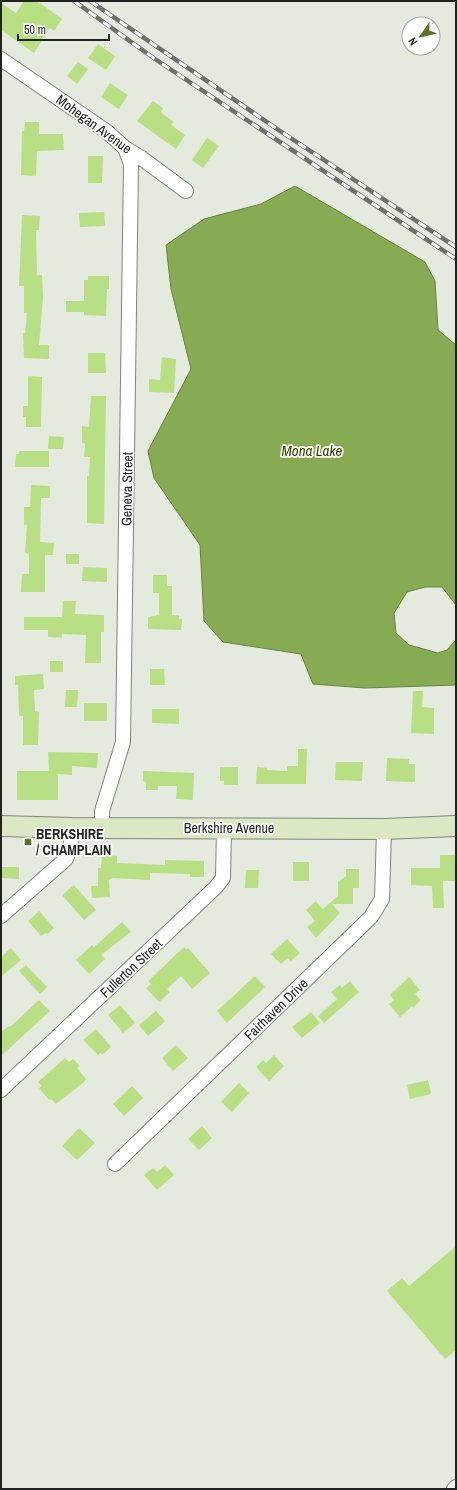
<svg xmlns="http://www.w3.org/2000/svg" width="457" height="1490" font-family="'Archivo Narrow',sans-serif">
	<rect width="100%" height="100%" fill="#e4eadd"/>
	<path fill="#87ab52" stroke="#688242" d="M295,186L425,262L435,281L438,330L456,345V628V605L442,587H425L407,592L394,613L396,633L409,645L438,653L447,650L456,640V685L365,688L313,684L301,654L223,642L204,621L200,545L154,478L148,451L191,369L171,289L166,245L204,219L261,204Z"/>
	<path fill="#b9df84" d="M24,1H37L62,19L54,31L50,28L34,53L1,30V3L16,13Z
		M98,44L115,56L106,70L88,58Z
		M78,62L88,69L77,84L67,76Z
		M110,83L128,95L119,109L101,97Z
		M153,101L163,108L161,112L163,114L174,122L171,125L185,135L176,149L137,121Z
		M25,122H39V134H63L64,150L37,151L36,176L21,175L22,131H24Z
		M207,138L219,146L203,168L192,160Z
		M88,156H103L102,183H88Z
		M104,212L105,226L80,227L79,213Z
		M22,215L40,216L39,230H36L37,275H42L43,297L39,345H49V359L24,358L23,333H25L27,313H24V286H19Z
		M88,276H109V289H107L106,316L84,315V312H66V301H84V280H88Z
		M88,353H105L106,373H88Z
		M162,357L176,359L174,393L149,392V379L160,380Z
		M28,376L42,377L41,427H26V417H23V406H28Z
		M91,396H106L104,524L87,523V476H89L90,457H84L85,443H82V426L89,427Z
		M49,436L64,437L63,449H48Z
		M19,451H49V467H15L16,454H19Z
		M31,485L50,486V498H41L40,542L54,543L53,555H45V592H21L22,574H29V554L25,553L27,525H24V507H30Z
		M66,554H79V564H66Z
		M83,567L107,568V582L82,581Z
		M153,575H167V586H172V615H179V619H182L181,630L148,629V617L159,615V593H153Z
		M63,601H76L75,614L104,615V632H101V663H85L86,635L62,634V638L48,637V630H24V617H62Z
		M50,661H63V672H50Z
		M150,669H164L165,685H150Z
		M43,674L44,689L34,690L35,711L39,712L38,745H23V716H19L18,685H15V676Z
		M66,690H78L77,707H65Z
		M413,691H423L422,707L434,708V734L411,733Z
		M84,703H107V721H84Z
		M152,709H179V724L152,723Z
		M298,749H307L306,784H256L257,767L267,768V770L287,771V766H298Z
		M48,752L98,753L97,768L72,766V775L58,774V800H17V771H49Z
		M387,758L409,759V764H415V782L386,781Z
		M336,762H363L362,781L335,780Z
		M220,767H238V785H224V781H220Z
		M143,771L194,773L193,800L176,799L177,786H158V790H146V782L143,781Z
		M102,855L117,856V863L165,865V860L204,861V877H190V874L150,873V880L113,878L109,880L110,897L92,898L91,886H98V868H101Z
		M440,855H456V881H443L444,908H433L432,886L411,885V868H440Z
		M293,862H309V881H293Z
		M1,867H19V879L1,878Z
		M346,869H359V888H353V904H332L340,913L316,938L307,927L315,921L306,910L316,901L323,909L338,896V882L346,876Z
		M246,870H259L258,888H245Z
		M74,885L96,910L84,920L62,895Z
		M39,911L54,928L47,934L46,933L41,936L28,921Z
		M122,922L131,932L101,955L105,959L89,974L76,960L92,945L94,947Z
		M287,939L300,953L291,961L288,958L281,964L271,954Z
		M184,947L187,950L188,948L210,973L192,989L181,976L167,989L170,992L159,1002L146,988L151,984L148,981Z
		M11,948L21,960L1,977V957Z
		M26,965L47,987L40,994L19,971Z
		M255,976L265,987L227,1023L217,1011Z
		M409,977L420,990L415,994L421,1000L413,1008L412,1006L400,1017L389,1004L394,1000L390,995Z
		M350,981L359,992L324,1023L318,1016L337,999L331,992L340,985L342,988Z
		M39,1000L50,1011L1,1056V1032L9,1026L10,1027Z
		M120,1005L135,1023L123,1033L108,1015Z
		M156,1011L165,1021L148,1036L139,1025Z
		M311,1012L320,1023L302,1038L292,1027Z
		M96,1029L111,1047L102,1055L101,1053L98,1055L83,1040Z
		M176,1045L188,1058L173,1071L162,1058Z
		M274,1055L284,1066L269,1081L256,1067L263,1060L266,1063Z
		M65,1058L69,1062L73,1059L80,1066L77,1068L86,1079L84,1082L56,1104L51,1099L49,1100L39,1088L42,1086L38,1082Z
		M428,1080L431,1094L410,1099L407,1085Z
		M239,1083L249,1093L232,1112L221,1102Z
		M132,1086L143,1098L124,1116L113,1104Z
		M202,1126L212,1138L199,1150L188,1139Z
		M79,1128L95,1143L77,1160L62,1146Z
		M165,1165L174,1175L157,1190L144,1175L153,1168L157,1172Z
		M456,1246V1350L445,1359L387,1291L402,1278L409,1286Z"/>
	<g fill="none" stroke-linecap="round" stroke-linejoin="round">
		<defs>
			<path id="minor" d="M1,59L106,131L125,148L140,157L186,191
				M102,828V811L123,742L131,164L125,148
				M1,916L66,859L71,844L72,828
				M1,1090L216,887L223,878L224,828
				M115,1164L371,917L382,899L384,829
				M454,1489L456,1487"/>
			<path id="secondary" d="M1,826L72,828L384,829L456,826"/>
		</defs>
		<use href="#minor" stroke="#7f8579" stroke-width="16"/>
		<use href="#secondary" stroke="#7f8579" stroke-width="22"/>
		<use href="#minor" stroke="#fff" stroke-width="14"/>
		<use href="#secondary" stroke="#dae8c4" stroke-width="20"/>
		<defs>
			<path id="rail" d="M74,1L155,59L456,259
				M90,1L280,131L456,247"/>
		</defs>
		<use href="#rail" stroke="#6d7169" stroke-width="4.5"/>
		<use href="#rail" stroke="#fff" stroke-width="3" stroke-dasharray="9" stroke-linecap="butt"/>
	</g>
	<rect fill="#577428" stroke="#fff" stroke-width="1.5" x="24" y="838" width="8" height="8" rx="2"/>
	<g text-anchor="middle" stroke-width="3.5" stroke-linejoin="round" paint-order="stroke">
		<g font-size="14" fill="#21231e" stroke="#fff">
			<text transform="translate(94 124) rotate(36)" y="5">Mohegan Avenue</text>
			<text transform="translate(127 489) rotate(-89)" y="5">Geneva Street</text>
			<text x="229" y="833">Berkshire Avenue</text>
			<text transform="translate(131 968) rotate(-43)" y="5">Fullerton Street</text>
			<text transform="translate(276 1009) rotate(-44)" y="5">Fairhaven Drive</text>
		</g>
		<g font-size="14" font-weight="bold" fill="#21231e" stroke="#fff" text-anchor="start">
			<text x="36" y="839">BERKSHIRE<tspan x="36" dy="16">/ CHAMPLAIN</tspan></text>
		</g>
		<g font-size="15" font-style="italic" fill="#2d4300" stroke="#fff">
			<text x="312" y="456">Mona Lake</text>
		</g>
	</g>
	<rect width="457" height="1490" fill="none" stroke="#21231e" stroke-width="4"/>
	<g transform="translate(421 36) rotate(236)"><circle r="19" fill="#ffffff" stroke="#a6a7a5"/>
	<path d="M0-3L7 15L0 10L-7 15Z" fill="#577428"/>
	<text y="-6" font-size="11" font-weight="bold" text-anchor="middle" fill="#21231e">N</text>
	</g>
	<path d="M18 34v6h91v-6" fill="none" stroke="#21231e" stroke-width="2"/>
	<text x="24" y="34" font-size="12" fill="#21231e" stroke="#ffffff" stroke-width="3" paint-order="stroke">50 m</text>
</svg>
